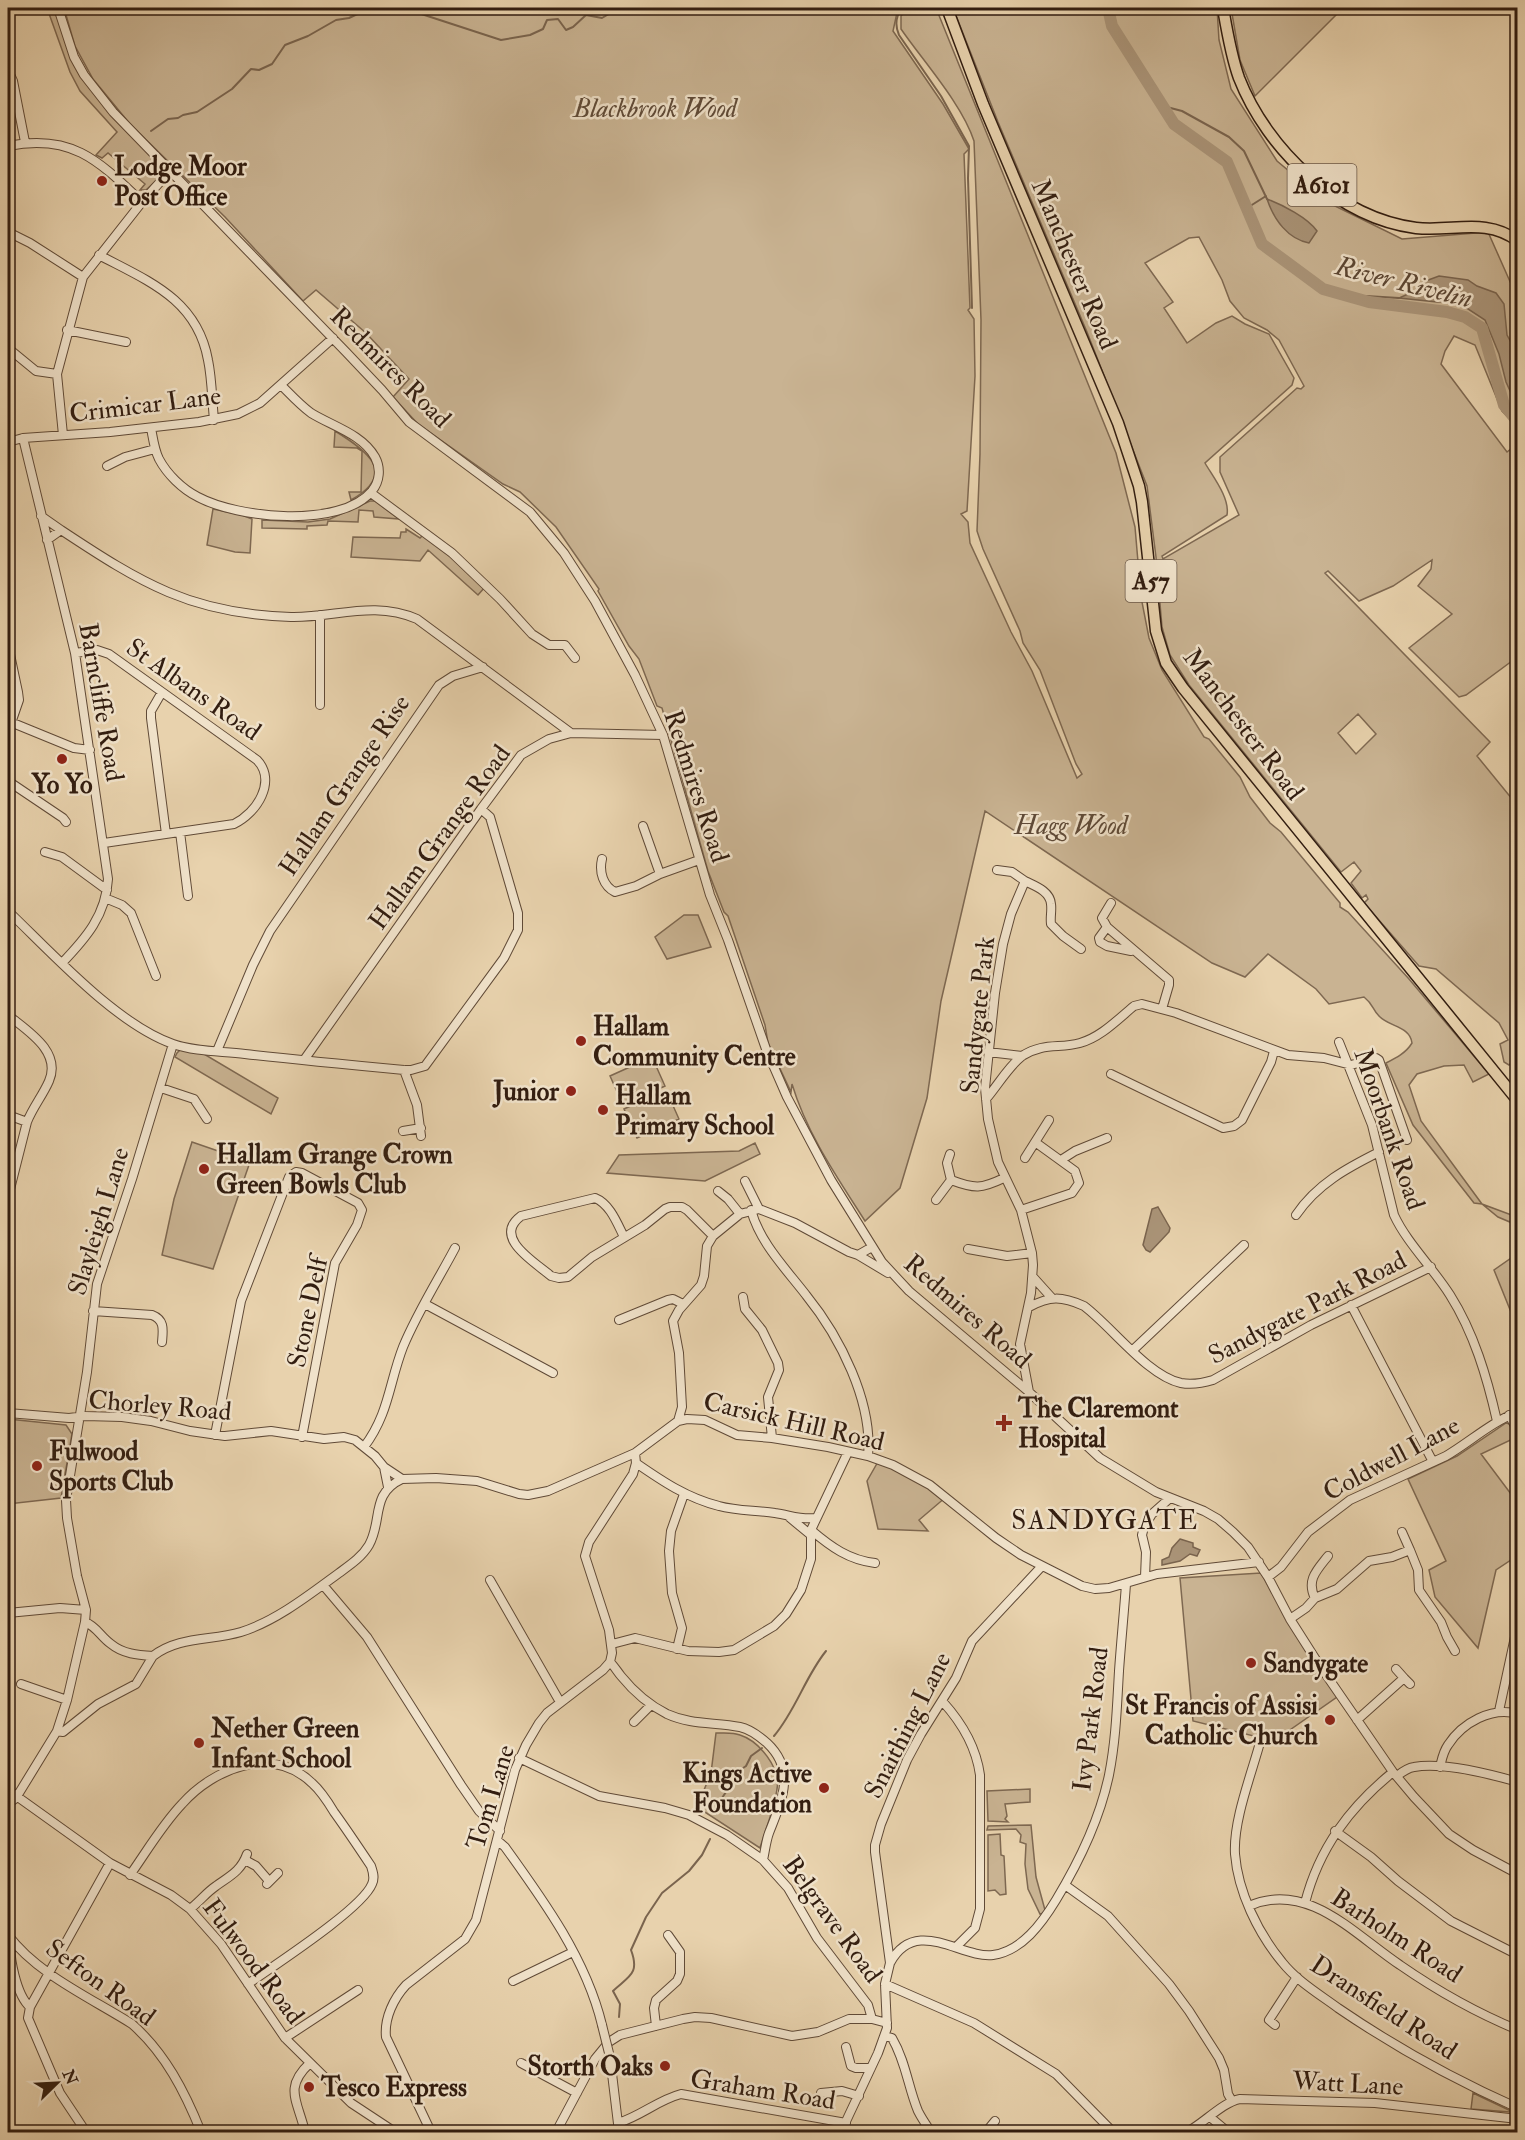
<svg xmlns="http://www.w3.org/2000/svg" width="1525" height="2140" font-family="'IM FELL Double Pica',serif">
	<rect width="100%" height="100%" fill="#e8d2ad"/>
	<filter id="stains"><feTurbulence type="fractalNoise" baseFrequency=".00333" numOctaves="4"/><feColorMatrix values="0 0 0 0 .2 0 0 0 0 .09 0 0 0 0 .02 0 0 0 .5 -.17"/></filter>
	<radialGradient id="worn" r=".72"><stop offset=".6" stop-color="#630" stop-opacity="0"/><stop offset="1" stop-color="#630" stop-opacity=".3"/></radialGradient>
	<path fill="#c9b392" stroke="#7e6851" stroke-width="1.5" fill-rule="evenodd" d="M47,8H58L74,57L163,169L160,177L146,190H140L145,184L108,153L102,158L96,155L117,132L80,91L70,72Z
		M64,8H898L893,31L943,104L969,149L964,154L970,308L968,310L974,319L975,376L967,511L961,514L968,522L970,543L1011,632L1032,671L1077,778L1082,774L1076,764L1040,670L1023,643L1020,631L983,549L977,531L980,454L981,320L974,141C962,104 923,61 901,29V16L907,8H936L1116,453L1135,527L1141,597L1149,638L1162,670L1204,737L1209,739L1240,777L1250,797L1270,823L1281,832L1340,903V907L1348,912L1409,979L1489,1074L1473,1082L1464,1065L1444,1066L1417,1074L1409,1085L1421,1121L1482,1204L1517,1217V1225L1498,1217L1482,1204L1474,1203L1413,1125L1386,1063C1396,1058 1406,1053 1412,1043C1410,1026 1389,1027 1379,1016C1372,1009 1374,1005 1364,997L1329,1004L1316,989L1268,954L1245,977L1212,963L985,811L941,1001L927,1098L900,1188L865,1221C837,1177 807,1134 792,1084L791,1092L768,1043L765,1025L728,916L724,912L708,871L662,708L657,706L639,659L629,646L598,591L599,589L556,527L520,492L503,484L418,424L393,397L409,379L366,333L316,290L303,301L225,217L130,124L93,79L75,46Z
		M953,8H1217L1219,40L1231,89L1277,161L1325,201L1402,239L1488,232L1512,286L1517,283V426L1502,411L1475,345L1454,336L1445,351L1441,364L1507,452L1517,444V668L1512,661L1466,695L1459,697L1409,648L1452,614L1418,586L1431,569L1432,560L1393,586L1359,601L1328,571L1325,573L1490,742L1477,756L1517,805L1518,1051L1515,1053L1518,1057L1509,1065L1504,1062L1500,1044L1508,1040L1499,1023L1436,969L1419,966L1364,903L1368,899L1366,895L1362,898L1351,883L1361,871L1354,862L1341,872L1189,685L1170,655L1162,627L1156,557L1147,486L1087,332L998,122ZM1199,237L1222,280L1230,301L1244,318L1267,330L1279,340L1304,386L1301,389L1297,388L1220,457V472L1239,515L1163,559L1162,556L1227,515C1230,498 1213,477 1205,463L1292,385L1294,378L1269,334L1245,324L1232,316L1216,323L1187,343L1164,308L1173,302L1145,263L1189,238ZM1358,714L1376,734L1356,754L1338,733Z
		M1231,8H1343L1255,96L1240,60Z
		M335,431C366,450 399,473 351,500L349,492H361L362,451L357,448L334,447Z
		M370,501H375L399,519L374,517L373,511L359,510L358,522L328,521L327,525L307,526V529L262,528V520L308,522L330,519Z
		M213,509L242,515L252,519L250,553L235,552L207,545Z
		M406,529L420,538L424,534L485,587L478,595L428,550L420,561L351,557L353,537L400,538L401,532H406Z
		M684,915H698L711,947L667,959L655,937Z
		M180,1050L204,1054L278,1098L271,1114L175,1057L177,1053Z
		M652,1057L665,1086L623,1105L610,1076Z
		M666,1090L679,1119L637,1138L624,1109Z
		M192,1142L250,1162L213,1269L162,1255L174,1199Z
		M755,1143L760,1154L705,1181L607,1173L619,1155L739,1151Z
		M1517,1254V1327L1494,1270Z
		M8,1419L66,1425L72,1434L61,1498L8,1504Z
		M1506,1423L1510,1424L1517,1437L1481,1454L1517,1502L1518,1560H1511L1496,1570L1478,1648L1435,1597L1429,1570L1446,1561L1408,1479L1457,1456Z
		M879,1460L946,1497L919,1520L928,1531L878,1529L867,1481Z
		M1261,1573L1297,1637L1337,1697L1274,1741L1193,1721L1180,1578Z
		M716,1733C724,1733 733,1732 740,1735C759,1741 781,1768 777,1789C774,1809 766,1828 760,1848L697,1807L711,1773Z
		M1030,1789V1802L1005,1804L1007,1816L1005,1819L1008,1822L988,1821L987,1791Z
		M1031,1825L1036,1877L1045,1910L1044,1913L1040,1914L1028,1889L1025,1864L1026,1844L1020,1842L1021,1835L1016,1829L987,1830L988,1826Z
		M1000,1834L1001,1855L1004,1856L1006,1894L1000,1895L995,1890L988,1891V1835Z
		M1473,2093L1511,2111L1510,2112L1471,2109Z"/>
	<path fill="#aa9478" stroke="#7a644e" stroke-width="1.5" d="M1267,199C1283,205 1308,218 1317,231L1309,243C1288,239 1274,220 1267,199Z
		M1439,276L1468,280L1477,286L1496,293L1504,304L1507,335L1517,353V395L1511,393L1506,382L1499,354L1485,320L1456,301L1437,302L1399,298L1415,291L1423,282Z
		M1158,1207L1170,1228L1169,1232L1150,1252L1146,1250L1143,1245L1152,1209Z
		M1180,1539L1193,1543V1547L1200,1550L1197,1556L1190,1554L1180,1561L1162,1565V1560L1169,1557L1172,1548Z"/>
	<g fill="none" stroke-linecap="round" stroke-linejoin="round">
		<path stroke="#7a644e" stroke-width="2" d="M403,8L501,40L530,35L543,29L547,20L558,19L566,30L573,27L586,15L602,18L619,8
			M902,8C896,16 895,26 899,35L941,96L969,146L968,178L972,308
			M1163,106L1182,111L1229,137L1244,151L1267,199
			M151,131L168,119L178,118L183,115L197,112L232,89L251,69L259,70L272,64L285,45L308,36L336,20L349,18L366,10L367,8
			M1247,208L1266,196
			M1362,300L1366,296L1399,298
			M774,1736C796,1710 805,1677 826,1651
			M716,1814L718,1804L730,1786L733,1775L746,1766L751,1756L762,1748
			M619,2017L620,2004L613,1991C629,1976 640,1974 631,1950L646,1917L662,1893L689,1871L702,1855L710,1839"/>
		<path stroke="#aa9478" stroke-width="12" d="M1108,8L1112,26L1174,124L1227,162L1262,244L1323,289L1369,302L1447,312L1465,317L1482,328L1504,405L1518,422"/>
		<defs>
			<path id="minor" d="M58,8L74,57L84,75L113,112L346,352L382,390L409,422L530,512L564,553L595,601L635,675L663,735L710,895L728,940L766,1049L787,1097L831,1180L882,1262L909,1291L1029,1392L1100,1458L1156,1492L1204,1511L1218,1519L1233,1532L1248,1547L1268,1577L1290,1619L1318,1663L1393,1772L1414,1797L1449,1834L1473,1850L1518,1874
				M8,70L13,81L25,142
				M8,146C72,133 99,161 142,202
				M8,232L30,243L83,277
				M99,255C148,281 197,299 208,360C212,379 212,400 214,420
				M67,330L126,342
				M8,348L36,371L57,374
				M151,428C153,438 154,449 159,459C167,474 182,489 198,497C237,518 340,529 372,491C380,481 381,468 375,457C362,434 332,426 311,413C300,405 291,395 281,385
				M63,435L57,374L83,277L142,202L170,171
				M23,438L75,653L108,879C106,915 86,938 62,963
				M8,442L23,438L110,432L199,422L238,414L260,403L333,338
				M107,466L125,457L155,449
				M371,493L452,553L500,599L532,634L549,645H565L575,658
				M41,516L61,530
				M47,540L61,530C141,583 191,614 291,617C335,618 373,600 417,619L571,733
				M320,615V705
				M8,645L18,692L19,700L11,723
				M75,653L97,650L109,654L257,760C277,781 257,813 234,824L104,843
				M162,692L151,711V718L166,834
				M8,721L74,748L90,750
				M8,781L63,818L66,822
				M643,826L660,874
				M180,832L188,896
				M45,852L62,857L107,890
				M602,859C599,872 603,886 615,892L636,886L660,874L699,860
				M997,870L1012,872L1025,881
				M105,898L122,905L131,913L156,976
				M1111,903L1102,918L1107,927L1169,980V985L1162,1009
				M8,911C52,953 116,1024 173,1044C196,1052 222,1051 245,1054C298,1060 351,1065 404,1070H411L425,1066L504,958L518,930V913L490,817L481,809
				M1107,927L1099,938L1100,942L1107,946L1131,951
				M8,1015C26,1030 62,1051 49,1081C43,1095 33,1107 27,1122L8,1197
				M1339,1042L1372,1125L1394,1215C1407,1243 1433,1268 1450,1295C1474,1333 1487,1377 1497,1421
				M217,1051L253,965L270,931L439,685L453,676L483,667
				M988,1052L1022,1056
				M304,1060L481,809L521,755L549,739L571,733L663,735
				M404,1070L417,1105L421,1136
				M1111,1074L1223,1128L1234,1126L1242,1120L1271,1062L1274,1051
				M161,1088L194,1099L207,1119
				M986,1099C998,1085 1008,1067 1022,1056C1044,1042 1059,1049 1080,1043C1101,1037 1117,1020 1134,1006L1142,1004L1176,1013L1288,1055L1324,1058L1351,1065L1376,1058L1379,1060L1407,1140
				M8,1115L27,1122
				M403,1131L421,1128
				M950,1154L947,1163L951,1180
				M1025,1158L1049,1120
				M1061,1160L1075,1151L1107,1138
				M745,1181L759,1209
				M718,1191L728,1199L740,1214
				M936,1200L951,1180C975,1189 981,1189 1004,1178
				M751,1210C760,1243 786,1269 806,1295C840,1337 873,1402 868,1456
				M1021,1210L1072,1193L1079,1183L1075,1171L1035,1142
				M1296,1215C1317,1184 1347,1168 1379,1152
				M624,1237C617,1223 610,1204 595,1198L521,1216C492,1238 535,1262 551,1276L559,1278L568,1277L592,1257L645,1225L665,1209L670,1207H682L687,1210L713,1236
				M968,1249L1007,1256L1032,1253
				M858,1255L888,1273
				M1033,1277L1051,1297
				M743,1297L745,1309L762,1330L778,1363L779,1370L768,1397L772,1438
				M425,1304L553,1373
				M1351,1305L1433,1462
				M1029,1307C1050,1296 1061,1296 1084,1306C1112,1327 1148,1376 1181,1383C1192,1385 1203,1383 1213,1380L1311,1325L1431,1267
				M93,1311L152,1315C165,1320 163,1330 162,1342
				M619,1320L668,1300L673,1299L683,1304
				M1133,1350L1244,1245
				M1029,1392L1020,1344L1031,1293L1033,1265L1032,1253L1021,1210L998,1162L988,1119L985,1088L995,993L1003,944L1011,914L1025,881C1035,886 1050,891 1051,904C1052,911 1050,917 1051,924L1063,936L1081,949
				M8,1413L69,1418L85,1416L122,1417L151,1421L190,1431L225,1436L271,1431L324,1439L344,1437L355,1440L375,1456L384,1467L388,1487
				M1509,1415L1518,1431
				M678,1421L687,1419L705,1420L737,1435L772,1438L828,1447L868,1456L893,1465L930,1485L996,1538L1021,1555L1082,1586L1095,1589L1109,1588L1157,1574L1259,1562
				M215,1435L241,1301L289,1177L296,1172L302,1173L358,1203L362,1210L357,1225L335,1263L302,1437
				M364,1447C389,1414 389,1383 403,1347C417,1313 438,1280 455,1248
				M636,1463C662,1481 687,1498 719,1506C737,1511 756,1510 775,1513C790,1515 800,1520 816,1518
				M384,1467L402,1479L436,1478L477,1481L519,1494L528,1495L548,1491L635,1453
				M789,1517L812,1536
				M811,1530C831,1547 849,1560 875,1563
				M1402,1532L1410,1550
				M1145,1577L1146,1552L1142,1535L1144,1527L1152,1514L1170,1498
				M1268,1577L1281,1567L1308,1532L1350,1500L1446,1456C1470,1442 1491,1422 1518,1412
				M490,1580L560,1702
				M323,1585L367,1637L461,1785L479,1811L500,1831
				M1315,1598C1306,1580 1317,1570 1328,1556
				M8,1613L60,1608L86,1610
				M1290,1619L1306,1608L1315,1598L1337,1589L1369,1561L1392,1557L1410,1550L1418,1570L1419,1590L1441,1622L1447,1637L1455,1651
				M85,1622C96,1626 101,1637 111,1644C123,1654 138,1655 153,1656C179,1636 211,1641 241,1632C276,1621 309,1595 339,1573C350,1565 362,1557 369,1545C383,1520 370,1494 402,1479
				M612,1644L635,1638L688,1651L719,1652L734,1650L774,1626L786,1614L801,1590L811,1559V1530L848,1452
				M677,1649L682,1628L672,1593L669,1551L671,1531L684,1494
				M610,1662C614,1666 617,1671 621,1676C634,1692 649,1705 667,1714C691,1725 715,1722 740,1727C750,1729 759,1736 767,1743C797,1771 781,1802 769,1833C766,1841 765,1851 763,1860
				M1396,1669L1404,1678
				M21,1684L67,1700
				M943,1702C962,1723 976,1746 980,1775V1909L975,1928L957,1946
				M1499,1711L1518,1623
				M1357,1720L1404,1678L1410,1684
				M634,1722L651,1705
				M57,1731L63,1732L98,1704L136,1684L153,1656
				M1261,1739C1252,1773 1233,1820 1235,1854C1238,1892 1258,1933 1282,1962C1297,1981 1319,1994 1338,2008C1395,2047 1455,2080 1518,2108
				M519,1758L599,1796L665,1808L689,1815L727,1835L763,1860L788,1888L817,1938L868,2005L872,2019
				M1440,1767C1442,1759 1443,1752 1448,1745C1462,1723 1492,1706 1518,1714
				M1397,1776C1402,1772 1407,1768 1414,1767C1441,1762 1490,1774 1518,1782
				M8,1790L110,1863L171,1895L190,1909L221,1944L285,2038L351,2103L395,2132
				M8,1804L16,1798L57,1731L67,1700L85,1622L86,1610L77,1576L67,1518L66,1500L87,1372L97,1284L132,1179L173,1044
				M1335,1831L1371,1857L1398,1881L1451,1921L1518,1955
				M498,1841L505,1847C544,1901 586,1959 602,2025
				M245,1860L256,1866L269,1881
				M130,1875C147,1851 162,1825 182,1804C214,1768 272,1745 312,1783C321,1791 328,1802 334,1812C347,1830 359,1848 371,1866C373,1872 375,1878 372,1884C362,1909 273,1966 248,1984
				M267,1884L278,1873
				M1065,1885L1108,1916L1169,1984L1189,2011L1219,2058L1224,2070L1228,2094L1232,2101
				M1305,1903C1319,1848 1350,1807 1393,1772
				M1249,1906C1308,1880 1356,1936 1400,1965C1436,1990 1477,2013 1518,2030
				M190,1909C199,1902 207,1892 216,1886C230,1876 241,1871 247,1854
				M8,1935C37,1974 91,1998 132,2024C165,2053 185,2092 201,2132
				M11,1939C8,1956 17,1996 30,2007L28,2018L60,2093L86,2132
				M890,1963C916,1915 961,1959 993,1955C1022,1951 1042,1923 1056,1900C1079,1862 1100,1818 1109,1775C1116,1740 1117,1705 1119,1671C1121,1642 1124,1613 1126,1584
				M513,1981L573,1952
				M885,1984L974,2023L1056,2074L1113,2132
				M30,2007L110,1863
				M1275,2025L1269,2020L1297,1977
				M656,2026L654,2008L656,2000L677,1981L680,1974V1952L668,1935
				M885,2036L892,2038C906,2062 908,2087 918,2111C922,2119 927,2126 931,2132
				M285,2038L358,1990
				M846,2047L851,2066L856,2068H871
				M610,2057L619,2132
				M521,2063L577,2093
				M821,2093L842,2091L859,2096
				M1210,2117L1228,2132
				M618,2123C641,2116 658,2100 681,2094L846,2123
				M305,2132C298,2101 283,2088 310,2063
				M431,2132L386,2037C384,2018 394,1998 406,1985L465,1939L476,1920L515,1770L526,1745L539,1723L547,1713L603,1670L610,1662L612,1653L609,1630L585,1556L589,1542L633,1474L636,1463L635,1453L678,1421L682,1407L679,1353L673,1321L679,1310L701,1285L704,1276L707,1246L713,1236L740,1214L759,1209L795,1223L849,1252L858,1255L872,1247
				M556,2132L595,2059L609,2042L620,2035L683,2019L695,2017L711,2018L792,2036L818,2032L849,2019H872L887,2023
				M841,2132L878,2053L887,2028L885,1984L890,1963L875,1852V1845L881,1824L907,1760L921,1734L956,1678L972,1641L1042,1566
				M986,2132L995,2121
				M1187,2132C1204,2123 1223,2102 1240,2099L1375,2103L1518,2119"/>
			<path id="major" d="M947,8L983,104L1118,423L1139,486L1142,502L1156,631L1166,663L1183,688L1518,1101
				M1223,8C1227,31 1231,56 1239,78C1267,150 1339,218 1416,228C1453,232 1486,217 1518,241"/>
		</defs>
		<use href="#minor" stroke="#604a37" stroke-width="10"/>
		<use href="#major" stroke="#321d10" stroke-width="13"/>
		<use href="#minor" stroke="#f0e2ca" stroke-width="8"/>
		<use href="#major" stroke="#e8d2ad" stroke-width="10"/>
		<defs>
			<path id="minor-bridge" d="M602,2025L610,2057"/>
		</defs>
		<use href="#minor-bridge" stroke="#604a37" stroke-width="10" stroke-linecap="butt"/>
		<use href="#minor-bridge" stroke="#f0e2ca" stroke-width="8"/>
	</g>
	<g fill="#8f2418" stroke="#f0e2ca" stroke-width="2">
		<circle cx="102" cy="181" r="6"/>
		<circle cx="62" cy="759" r="6"/>
		<circle cx="581" cy="1041" r="6"/>
		<circle cx="571" cy="1091" r="6"/>
		<circle cx="603" cy="1110" r="6"/>
		<circle cx="204" cy="1169" r="6"/>
		<path d="M1001 1414h6v6h6v6h-6v6h-6v-6h-6v-6h6z"/>
		<circle cx="37" cy="1466" r="6"/>
		<circle cx="1251" cy="1663" r="6"/>
		<circle cx="1330" cy="1720" r="6"/>
		<circle cx="199" cy="1743" r="6"/>
		<circle cx="824" cy="1788" r="6"/>
		<circle cx="665" cy="2066" r="6"/>
		<circle cx="309" cy="2087" r="6"/>
	</g>
	<g text-anchor="middle" stroke-width="5" stroke-linejoin="round" paint-order="stroke">
		<g fill="#f0e2ca" stroke="#6b5848" stroke-width="1.5">
			<rect x="1287.5" y="164" width="69" height="42" rx="4.5"/>
			<rect x="1125.5" y="560" width="51" height="42" rx="4.5"/>
		</g>
		<g font-size="24" font-weight="bold" fill="#321d10">
			<text x="1322" y="193">A6101</text>
			<text x="1151" y="589">A57</text>
		</g>
		<g font-size="26" font-style="italic" fill="#5f4a37" stroke="#f0e2ca">
			<text x="655" y="117">Blackbrook Wood</text>
			<text x="1071" y="834">Hagg Wood</text>
		</g>
		<g font-size="26" font-weight="bold" fill="#321d10" stroke="#f0e2ca" text-anchor="start">
			<text x="114" y="175">Lodge Moor<tspan x="114" dy="30">Post Office</tspan></text>
			<text x="62" y="793" text-anchor="middle">Yo Yo</text>
			<text x="593" y="1035">Hallam<tspan x="593" dy="30">Community Centre</tspan></text>
			<text x="559" y="1100" text-anchor="end">Junior</text>
			<text x="615" y="1104">Hallam<tspan x="615" dy="30">Primary School</tspan></text>
			<text x="216" y="1163">Hallam Grange Crown<tspan x="216" dy="30">Green Bowls Club</tspan></text>
			<text x="1018" y="1417">The Claremont<tspan x="1018" dy="30">Hospital</tspan></text>
			<text x="49" y="1460">Fulwood<tspan x="49" dy="30">Sports Club</tspan></text>
			<text x="1263" y="1672">Sandygate</text>
			<text x="1318" y="1714" text-anchor="end">St Francis of Assisi<tspan x="1318" dy="30">Catholic Church</tspan></text>
			<text x="211" y="1737">Nether Green<tspan x="211" dy="30">Infant School</tspan></text>
			<text x="812" y="1782" text-anchor="end">Kings Active<tspan x="812" dy="30">Foundation</tspan></text>
			<text x="653" y="2075" text-anchor="end">Storth Oaks</text>
			<text x="321" y="2096">Tesco Express</text>
		</g>
		<g font-size="26" fill="#321d10" stroke="#f0e2ca">
			<text transform="translate(1075 264) rotate(67)" y="9">Manchester Road</text>
			<text transform="translate(391 367) rotate(45)" y="9">Redmires Road</text>
			<text transform="translate(145 404) rotate(-7)" y="9">Crimicar Lane</text>
			<text transform="translate(194 689) rotate(35)" y="9">St Albans Road</text>
			<text transform="translate(102 702) rotate(80)" y="9">Barncliffe Road</text>
			<text transform="translate(1244 724) rotate(53)" y="9">Manchester Road</text>
			<text transform="translate(344 785) rotate(-56)" y="9">Hallam Grange Rise</text>
			<text transform="translate(697 786) rotate(72)" y="9">Redmires Road</text>
			<text transform="translate(439 837) rotate(-54)" y="9">Hallam Grange Road</text>
			<text transform="translate(977 1015) rotate(-84)" y="9">Sandygate Park</text>
			<text transform="translate(1390 1129) rotate(71)" y="9">Moorbank Road</text>
			<text transform="translate(98 1221) rotate(-73)" y="9">Slayleigh Lane</text>
			<text transform="translate(1307 1307) rotate(-27)" y="9">Sandygate Park Road</text>
			<text transform="translate(968 1311) rotate(41)" y="9">Redmires Road</text>
			<text transform="translate(307 1312) rotate(-78)" y="9">Stone Delf</text>
			<text transform="translate(160 1405) rotate(5)" y="9">Chorley Road</text>
			<text transform="translate(794 1421) rotate(13)" y="9">Carsick Hill Road</text>
			<text transform="translate(1391 1458) rotate(-28)" y="9">Coldwell Lane</text>
			<text transform="translate(1090 1719) rotate(-83)" y="9">Ivy Park Road</text>
			<text transform="translate(907 1725) rotate(-63)" y="9">Snaithing Lane</text>
			<text transform="translate(490 1797) rotate(-73)" y="9">Tom Lane</text>
			<text transform="translate(833 1919) rotate(54)" y="9">Belgrave Road</text>
			<text transform="translate(1397 1935) rotate(33)" y="9">Barholm Road</text>
			<text transform="translate(254 1961) rotate(53)" y="9">Fulwood Road</text>
			<text transform="translate(101 1982) rotate(36)" y="9">Sefton Road</text>
			<text transform="translate(1384 2007) rotate(33)" y="9">Dransfield Road</text>
			<text transform="translate(1348 2083) rotate(3)" y="9">Watt Lane</text>
			<text transform="translate(763 2089) rotate(9)" y="9">Graham Road</text>
		</g>
		<g font-size="27" font-style="italic" fill="#5c4734" stroke="#f0e2ca">
			<text transform="translate(1404 282) rotate(14)" y="9">River Rivelin</text>
		</g>
		<g font-size="27" letter-spacing="1.5" fill="#321d10" stroke="#f0e2ca">
			<text x="1105" y="1529">SANDYGATE</text>
		</g>
	</g>
	<rect width="1525" height="2140" fill="none" stroke="#e8d2ad" stroke-width="30"/>
	<rect x="9" y="9" width="1507" height="2122" fill="none" stroke="#321d10" stroke-width="3"/>
	<rect x="15" y="15" width="1495" height="2110" fill="none" stroke="#321d10" stroke-width="1.5"/>
	<g transform="translate(57 2083) rotate(66)" stroke="#f0e2ca" stroke-width="4.5" paint-order="stroke">
	<path d="M0-4.5L10 22L0 15L-10 22Z" fill="#321d10"/>
	<text y="-9" font-size="16" font-weight="bold" text-anchor="middle" fill="#321d10">N</text>
	</g>
	<rect width="100%" height="100%" filter="url(#stains)"/>
	<rect width="100%" height="100%" fill="url(#worn)"/>
</svg>
